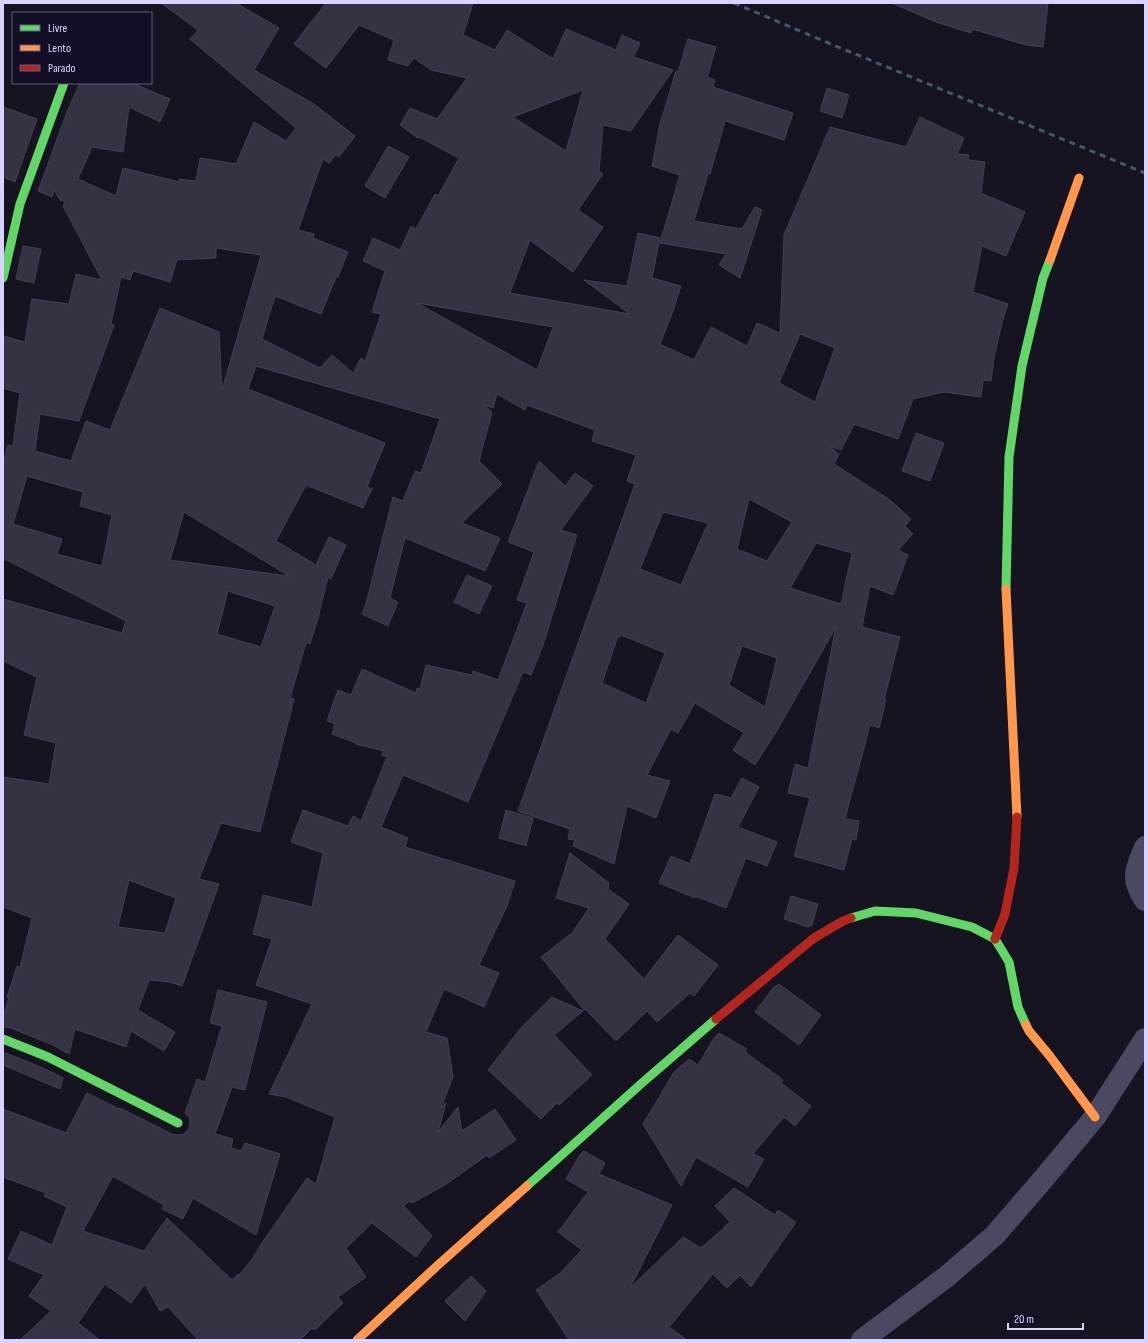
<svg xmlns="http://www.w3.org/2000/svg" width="1148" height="1343" font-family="'Sofia Sans Condensed',sans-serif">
	<rect width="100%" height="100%" fill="#161421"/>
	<path fill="#343243" stroke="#433f54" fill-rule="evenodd" d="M161,3H236L279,28L254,70L314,104L355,136L339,157L336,155L329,163L323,159L298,230L314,234L313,238L348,252L338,277H336L321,314L275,296L262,339L320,368L332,355L353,373L361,358L365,361L381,314L372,312L385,271L363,261L373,238L400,250L411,226L416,229L435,194L438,196L459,158L419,137L418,138L400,125L410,108L437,119L467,78L431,70L414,58L408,66L388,60L394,40L359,25L326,68L294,44L326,3H473L463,35L495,50L507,30L553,59L566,29L616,50L622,35L640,43L634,57L673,70L631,131L603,125L599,171L603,174L578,210L603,227L573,272L530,240L510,293L630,314L584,280L627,286L638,233L660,238L652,278L681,286L673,311L660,344L694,360L711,327L747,346L757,323L780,333L784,235L830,127L906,147L920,117L964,138L957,154L969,155L968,160L985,162L981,193L1025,212L1006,256L982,246L973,292L1008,304L1002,322L994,358L991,381L983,380L981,397L944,392L913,399L898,439L854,424L841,450L829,446L839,454L834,464L890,500L911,519L905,526L913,534L898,550L908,555L893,595L870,586L862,627L900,637L884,699L886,700L879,728L870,725L845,819L859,821L856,840L852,839L844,870L794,856L810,798L788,793L795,764L808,768L836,627L779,727L755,765L733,750L744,733L695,703L678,733L671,729L647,775L670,781L656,818L627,806L614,864L573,846L575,840L568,839L570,829L518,811L635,484L627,481L636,455L592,441L595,430L527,405L525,410L497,394L493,408L484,405L492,412L479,461L502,484L462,523L500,538L485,571L405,538L390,598L398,602L388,626L362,614L366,604L393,497L403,501L415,471L421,473L440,419L256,366L248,389L385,443L367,487L372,489L363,508L306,485L276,541L316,565L329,537L346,545L331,579L328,577L318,618L310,644L306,643L290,698L294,699L260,832L221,823L199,879L219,884L182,986L170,982L149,980L138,1010L175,1032L164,1051L131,1031L126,1047L75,1029L69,1054L53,1045L8,1027H3V1017L9,997H7L17,966L20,967L32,918L3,907V777L49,784L56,743L24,735L37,677L3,661V599L122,633L126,621L3,558V463L8,445L13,446L20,393L3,388V336L25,342L32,299L69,304L76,274L102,280L63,206L65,202L60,200L54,190L52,197L38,191L67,112L80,83H132L170,99L160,122L129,107L123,152L92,147L78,179L116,196L123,168L179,182V179L196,181L200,158L236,164L254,122L286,141L296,128L190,39L198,30ZM583,90L566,151L513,117ZM216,248L261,255L222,390L219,332L160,308L110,430L86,421L71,461L35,451L40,414L79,421L114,325L111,324L121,277L130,280L133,271L170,282L177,260L216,258ZM417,303L553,327L537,370ZM800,334L835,348L815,402L779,383ZM27,476L83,492L80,506L112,515L102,566L57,554L62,539L13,524ZM749,499L792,522L767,561L737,549ZM184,512L289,576L170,560ZM663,512L708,523L681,585L640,569ZM816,543L852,553L841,604L790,588ZM228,591L275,606L261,647L217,634ZM621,635L665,653L646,703L602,683L618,636L620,637ZM742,646L777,658L765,707L729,685ZM129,880L176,898L165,933L118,927Z
		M892,3H1048L1043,47L1026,45L972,29L971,33L936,22Z
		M688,39L716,47L707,77L715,80L713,87L793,113L784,140L725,121L710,174H708L694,221L742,229L755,207L762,210L740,278L719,265L726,254L660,243L680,175L652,166L660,124L676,71L678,72Z
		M827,88L849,95L842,118L820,111Z
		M3,107L37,119L15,182L3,177Z
		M388,146L409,157L385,198L365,186Z
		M23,246L41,249L34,283L16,279Z
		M916,433L944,443L930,481L902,471Z
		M539,461L565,486L575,473L593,486L561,530L577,535L543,645L531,675L523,672L468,802L403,775L381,827L408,838L405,847L515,881L507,906L479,965L499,973L484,1007L444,989L426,1032L447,1038L453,1077L441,1108L446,1103L438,1132L458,1107L462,1131L495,1109L516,1140L489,1158L487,1155L445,1185L412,1203L409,1201L404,1206L432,1236L416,1257L372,1223L346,1248L366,1277L338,1297L343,1303L315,1330L312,1328L300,1340H198L168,1307L160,1311L145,1284L131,1303L105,1284L78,1323L100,1340H20L51,1311L29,1296L44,1275L8,1259L21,1231L52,1245L67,1207L44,1196L46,1193L3,1177V1109L66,1133L87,1093L119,1109L120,1108L172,1134L178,1135L184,1134L189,1129L190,1123L189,1117L185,1113L197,1079L205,1082L222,1026L210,1023L218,990L267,1002L245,1090L232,1087L215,1134L233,1139L231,1148L241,1151L245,1143L280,1154L256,1235L193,1198L183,1219L162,1209L164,1205L113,1176L83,1231L144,1251L167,1218L232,1280L238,1274L239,1275L253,1258L262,1243L307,1178L316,1184L335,1117L286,1097L269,1094L312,1004L256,985L272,939L253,934L263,895L312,907L323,853L291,842L303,810L348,826L353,816L361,821L387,757L382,755L384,751L356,744V743L332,734L335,724L327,721L338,690L351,695L362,669L416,693L417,688L420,689L426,665L472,675L473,671L498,680L527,603L517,600L534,552L508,542Z
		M467,575L492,586L479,614L454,602Z
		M742,778L759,787L738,827L777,842L767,866L746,858L726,908L695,896V898L659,883L671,856L690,864L715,794L731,798Z
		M506,810L533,818L526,846L499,838Z
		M570,853L609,883L608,889L629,904L605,939L644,979L678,935L718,965L694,996L690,993L657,1022L647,1011L616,1041L585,1009L584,1010L541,957L572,933L589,908L556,898Z
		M791,896L818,904L812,925L808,927L784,919Z
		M779,984L821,1015L799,1045L755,1012L773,988Z
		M552,997L583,1011L554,1035L592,1075L559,1105L557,1103L541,1119L488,1070L520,1029Z
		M719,1033L747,1049L745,1052L783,1080L781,1083L811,1106L795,1126L784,1117L753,1154L764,1159L748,1187L696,1157L681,1186L643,1124L674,1072L689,1059L698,1065L714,1038Z
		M3,1052L43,1068L63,1078L60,1089L3,1065Z
		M584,1151L605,1163L599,1174L672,1205L630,1288L683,1237L701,1248L724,1228H726L724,1227L730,1222L715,1206L734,1188L775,1215L778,1210L796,1222L751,1287L740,1275L727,1288L713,1274L669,1327L687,1340H569L536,1290L559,1274L582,1250L558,1232L588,1192L566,1179L579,1156Z
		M471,1276L486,1291L465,1321L445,1301Z"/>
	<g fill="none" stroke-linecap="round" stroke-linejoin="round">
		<path stroke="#4a4962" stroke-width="22" d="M1145,847C1136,870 1130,877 1145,900
			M862,1340L946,1277L995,1235L1045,1177L1095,1117L1145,1039"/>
		<path stroke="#63d668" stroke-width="9" d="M3,278L20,204L64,83
			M1006,589L1009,457L1022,366L1043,278L1050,260
			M851,918L875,911L916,913L972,927L995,939L1009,962L1018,1007L1026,1025
			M3,1039L48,1057L178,1123
			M527,1186L642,1083L716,1019"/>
		<path stroke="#ff974d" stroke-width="9" d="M1050,260L1079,178
			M1006,589L1017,817
			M1026,1025L1029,1031L1049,1055L1095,1117
			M357,1340L438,1265L527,1186"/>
		<path stroke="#b3261e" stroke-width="9" d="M995,939L1005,914L1014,868L1017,817
			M716,1019L814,938L843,921L851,918"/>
		<path stroke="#43596b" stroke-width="3" stroke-dasharray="6 5" stroke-linecap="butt" d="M734,3L826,42L1145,173"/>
	</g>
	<rect width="1148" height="1343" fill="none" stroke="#d9d4ff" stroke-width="8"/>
	<rect x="12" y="12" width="140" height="72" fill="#130f26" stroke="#625e7d"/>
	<rect x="20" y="25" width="20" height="6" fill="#63d668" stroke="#625e7d"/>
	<text x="48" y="32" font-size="12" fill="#d9d4ff">Livre</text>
	<rect x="20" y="45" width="20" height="6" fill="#ff974d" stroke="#625e7d"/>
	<text x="48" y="52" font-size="12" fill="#d9d4ff">Lento</text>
	<rect x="20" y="65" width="20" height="6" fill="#b3261e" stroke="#625e7d"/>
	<text x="48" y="72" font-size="12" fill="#d9d4ff">Parado</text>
	<path d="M1008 1323v6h75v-6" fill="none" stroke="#d9d4ff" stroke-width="2"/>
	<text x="1014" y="1323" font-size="12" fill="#d9d4ff" stroke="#130f26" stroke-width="3" paint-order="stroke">20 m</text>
</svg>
